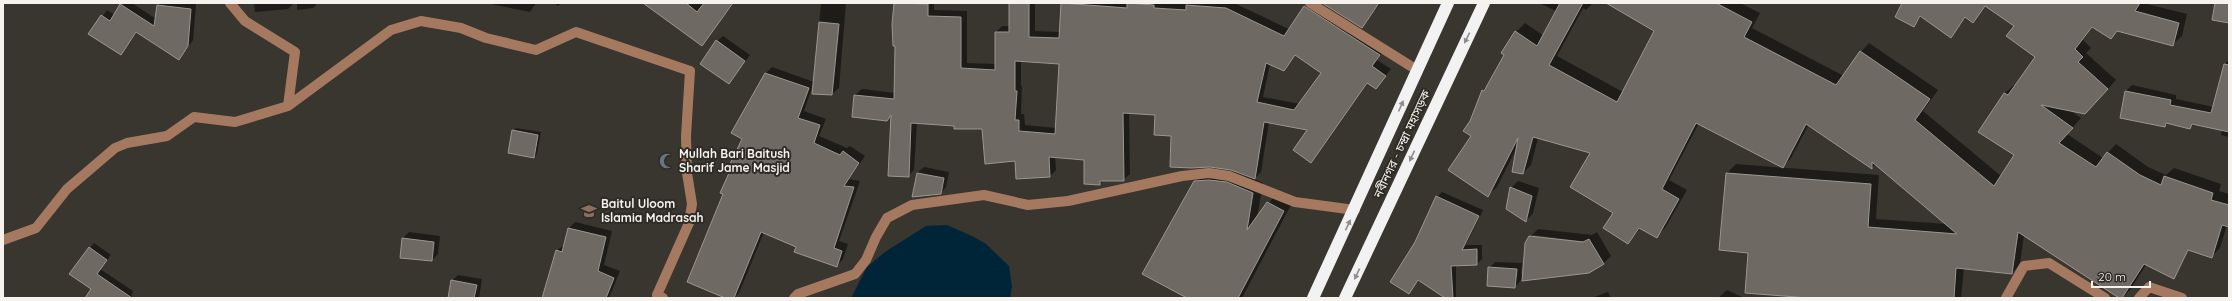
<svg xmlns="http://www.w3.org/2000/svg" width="2232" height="301" font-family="Quicksand,'Noto Sans Bengali',sans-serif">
	<rect width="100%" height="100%" fill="#39352f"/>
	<path fill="#012538" d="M947,225L974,237L986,244L1009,266L1012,287L1010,298H851L867,267L885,252L926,226Z"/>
	<path fill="#0007" fill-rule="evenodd" d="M123,3H132L156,19L157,5L160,3L196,4L193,40L184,53L179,59L137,32L120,54L90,34L107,10L115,15Z
		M254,3H294L288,9L255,12Z
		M297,3H316V5L313,8L297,10Z
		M486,3H536L530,12Z
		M554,3H561L558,6Z
		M650,3H734L702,44Z
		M821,3H862H846L839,88L832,94L813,85L804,111L826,119L819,136L847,148L850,146L865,156L849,179L860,181L839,241L848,244L843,259L837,266L764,232L739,293L734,298H728L725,193L743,138L733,133L766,73L772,67L814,82Z
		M895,3H934V10L967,11V63L996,64V32L1002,26H1010V3H1035V31L1060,32L1062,3H1234L1339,53L1305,7L1309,3L1385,48L1377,60L1391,69L1376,88L1368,82L1311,162L1308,129L1269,122L1261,172L1254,179L1263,183L1257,218L1277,193L1293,201L1242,298H1189L1195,182L1205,172L1219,170L1240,173L1172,135L1156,114L1129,112L1130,174L1123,180H1104L1100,184L1085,159L1055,157L1056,170L1050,176L1016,160L983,128L917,123L914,170L908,176L892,115L887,120L855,95L862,89L895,93ZM1296,54L1322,73L1300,104L1263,97L1270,64L1284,70ZM1021,60L1060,63L1056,128L1025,125L1024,114H1021L1022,86H1021Z
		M1324,3H1381L1362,26Z
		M1539,3H1593L1586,10L1583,8L1557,56L1623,92L1656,30L1608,3H1740L1760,13L1752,28L1844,76L1861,52L1869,43L1938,90L1923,111L2001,176L2016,154L1980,131L2005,93L2014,85L2016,86L2036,57L2067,3H2143L2187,14L2182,36L2173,44L2119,30L2111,38L2093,26L2083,40L2091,48L2086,53L2116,80L2094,104L2068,109L2081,118L2067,134L2103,158L2116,144L2148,167L2166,175L2174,168L2221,184L2219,191L2229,194V226L2227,225L2220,248L2212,256L2183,207L2130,290L2122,298L2024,235L2020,264L2012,273L1964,268L1961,298H1821L1749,252L1727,173L1736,164L1879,175L1876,219L1947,224L1876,164L1872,168L1809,124L1791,158L1782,167L1699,123L1669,180L1687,190L1665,228L1656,237L1641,228L1628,243L1591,153L1538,138L1531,165L1523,173L1517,147L1497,187L1488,195L1472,136L1471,121L1483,90L1489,84L1516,32L1525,23L1544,36L1556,11Z
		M1904,3H2042L1986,6L1973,22L1966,17L1950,36L1922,16L1913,26Z
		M723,36L750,55L729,83L717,41Z
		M2229,59V137L2221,135L2222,130L2194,124L2190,128L2168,123L2165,126L2121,117L2126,91L2132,85L2176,95V99L2214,107L2226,63Z
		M516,128L541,132L537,154L534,157L513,131Z
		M924,167L949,172L946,187L940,194L917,173Z
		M1518,181L1539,188L1533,213L1526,221L1511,188Z
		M1442,192L1483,210L1466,245H1482V259L1477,264L1456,265V298H1447L1419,280L1409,292L1416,243L1437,197Z
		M575,222L612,231L604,265L620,271L609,298H543L557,250L565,245L569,228Z
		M1538,229L1592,235L1597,232L1611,256L1603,264L1589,272L1521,280L1515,287L1489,268L1495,262L1522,263L1521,274H1523L1530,237ZM1533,235L1588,242V244L1533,237Z
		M409,232L440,236L438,254L432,260L403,238Z
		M94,243L111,255L100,269L133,291L131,298H86L93,289L70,274Z
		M458,275L482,279L479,298H449L452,281Z
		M1727,290L1744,298H1718Z
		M1608,292L1611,298H1592Z"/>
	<path fill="#6e6962" stroke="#9c9690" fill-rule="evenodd" d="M643,3H686L697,12L704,3H733L702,46Z
		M894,3L928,4V16L961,17V68L995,70V32H1009V3H1029V37L1059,38L1061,3L1127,8V3L1154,5V8L1186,10V5L1226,8L1284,36L1304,6L1380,55L1372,66L1386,76L1376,89L1367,83L1311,163L1293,150L1307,130L1264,122L1255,179L1231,170L1210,167L1191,168L1170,167L1171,136L1154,135L1155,115L1123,113L1124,181H1100V185L1084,184V160L1049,157L1050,177L1016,179L1015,161L985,164L982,129H954V126L911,123L909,177L888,176L891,115L887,121L852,117L854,95L894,99L895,46H893L892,24ZM1295,55L1321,73L1294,110L1257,102L1266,63L1284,71ZM1015,61L1059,64L1055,134L1019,131V120H1015L1017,91H1015Z
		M1322,3H1379L1362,28Z
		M1560,3H1583L1549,65L1617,102L1654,31L1606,3H1716L1752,22L1744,37L1836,85L1860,51L1930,99L1915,120L1994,186L2014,155L1978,132L2004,93L2008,95L2035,57L2006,36L2014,26L1985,6L1973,23L1965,17L1951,38L1920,16L1914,27L1895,17L1902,3H2140L2135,11L2179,23L2173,46L2117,31L2111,39L2092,27L2075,49L2083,57L2078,62L2108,89L2085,114L2041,105L2073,128L2059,143L2096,167L2107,152L2140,175L2161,185L2164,176L2213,193L2211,200L2229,205V227L2222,225L2212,258L2188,250L2174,279L2144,264L2122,298H2119L2018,232L2012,274L1956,268L1954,298H1809L1745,293L1748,253L1719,250L1726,173L1871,184L1868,227L1957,234L1872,162V169L1806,124L1783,168L1696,123L1662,189L1679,199L1657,238L1639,228L1628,244L1603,228L1613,213L1570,187L1590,153L1533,137L1523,174L1512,172L1518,138L1488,197L1448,170L1471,136L1463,131L1470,121L1482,90L1484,91L1504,55L1501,53L1515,31L1537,46Z
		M2215,3H2229V23L2212,20Z
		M120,4L154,26L157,5L191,9L188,46L179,60L136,32L121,55L88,34L101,15L110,21Z
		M819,22L839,24L832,95L812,94Z
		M716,40L745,61L729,84L700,64Z
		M2224,64L2229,65V132L2192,124L2190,129L2166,123L2165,127L2120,118L2125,91L2171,100L2170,105L2211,113Z
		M765,73L809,88L798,118L820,125L814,143L840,155L843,151L859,163L844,186L854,187L834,248L842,251L837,267L794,252L796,247L761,232L734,298H725L687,282L723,194L720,193L729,173L726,172L742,139L731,133Z
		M512,130L538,135L534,158L508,153Z
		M917,173L944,178L941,194L912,197Z
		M1209,180L1227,182L1253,193L1247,230L1267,202L1284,211L1238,298H1187L1142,274L1194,181Z
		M1510,187L1532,196L1526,222L1506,209Z
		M1436,196L1479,216L1462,250L1477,249V265L1451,266L1453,298H1445L1418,280L1409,294L1390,282L1415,242Z
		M568,228L606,237L598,271L614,278L606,298H542L556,250L562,252Z
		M1529,236L1583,242L1589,239L1604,264L1589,273L1522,281L1525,243Z
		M402,238L434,242L432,261L400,258Z
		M89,247L107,260L97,274L132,298H85L91,289L69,274Z
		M1488,267L1517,269L1515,288L1487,286Z
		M451,280L477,285L474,298H448Z"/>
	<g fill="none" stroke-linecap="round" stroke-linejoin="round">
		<path stroke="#a5795f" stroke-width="10" d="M230,3L245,21L295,52L288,106
			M1310,3L1417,70
			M3,240L36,228L67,189L115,148L127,143L167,136L194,117L235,122L288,106L391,30L421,21L461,28L486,38L536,50L576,32L690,71L686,136L687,173L692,204L689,223L657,295L663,298
			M794,298L798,294L855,274L866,260L876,237L887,218L912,205L984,195L1028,205L1068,201L1182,176L1209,173L1229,176L1295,202L1355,210
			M2006,298L2024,266L2049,263L2105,298
			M2139,298L2149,287L2182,298"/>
		<path stroke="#f2f2f2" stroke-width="12" d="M1313,298L1448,3
			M1345,298L1484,3"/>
	</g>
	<defs><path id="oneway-solid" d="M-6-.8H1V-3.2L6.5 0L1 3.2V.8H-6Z"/></defs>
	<g fill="#908e8c">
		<use href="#oneway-solid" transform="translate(1467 38) rotate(116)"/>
		<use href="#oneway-solid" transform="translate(1401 106) rotate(-66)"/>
		<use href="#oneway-solid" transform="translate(1412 156) rotate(115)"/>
		<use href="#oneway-solid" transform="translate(1348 225) rotate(-65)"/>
		<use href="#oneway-solid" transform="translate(1357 274) rotate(115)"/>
	</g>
	<defs>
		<symbol id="mosque-bare" viewBox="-9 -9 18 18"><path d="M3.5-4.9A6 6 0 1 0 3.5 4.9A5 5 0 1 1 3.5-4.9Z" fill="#6b7280" stroke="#2f2b25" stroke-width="2.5" paint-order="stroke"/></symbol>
		<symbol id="school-bare" viewBox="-9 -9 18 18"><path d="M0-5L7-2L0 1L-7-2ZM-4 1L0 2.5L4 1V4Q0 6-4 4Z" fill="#8d6e63" stroke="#2f2b25" stroke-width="2.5" paint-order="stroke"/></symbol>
	</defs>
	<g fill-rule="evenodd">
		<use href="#mosque-bare" x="656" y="150" width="22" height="22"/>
		<use href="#school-bare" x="578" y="200" width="22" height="22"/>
	</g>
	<g text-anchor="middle" stroke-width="4" stroke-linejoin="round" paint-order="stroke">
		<g font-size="12" fill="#f6f3ef" stroke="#2f2b25">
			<text transform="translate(1402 144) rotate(-65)" y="4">নবীনগর - চন্দ্রা মহাসড়ক</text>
		</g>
		<g font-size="12" font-weight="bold" fill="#f6f3ef" stroke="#2f2b25" text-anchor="start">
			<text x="679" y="158">Mullah Bari Baitush<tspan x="679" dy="14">Sharif Jame Masjid</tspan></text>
			<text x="601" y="208">Baitul Uloom<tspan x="601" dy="14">Islamia Madrasah</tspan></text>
		</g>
	</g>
	<rect width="2232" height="301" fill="none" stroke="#f6f3ef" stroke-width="8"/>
	<path d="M2092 281v6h58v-6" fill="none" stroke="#f6f3ef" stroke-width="2"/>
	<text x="2098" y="281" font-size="12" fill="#f6f3ef" stroke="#2f2b25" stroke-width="3" paint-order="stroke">20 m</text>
</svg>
